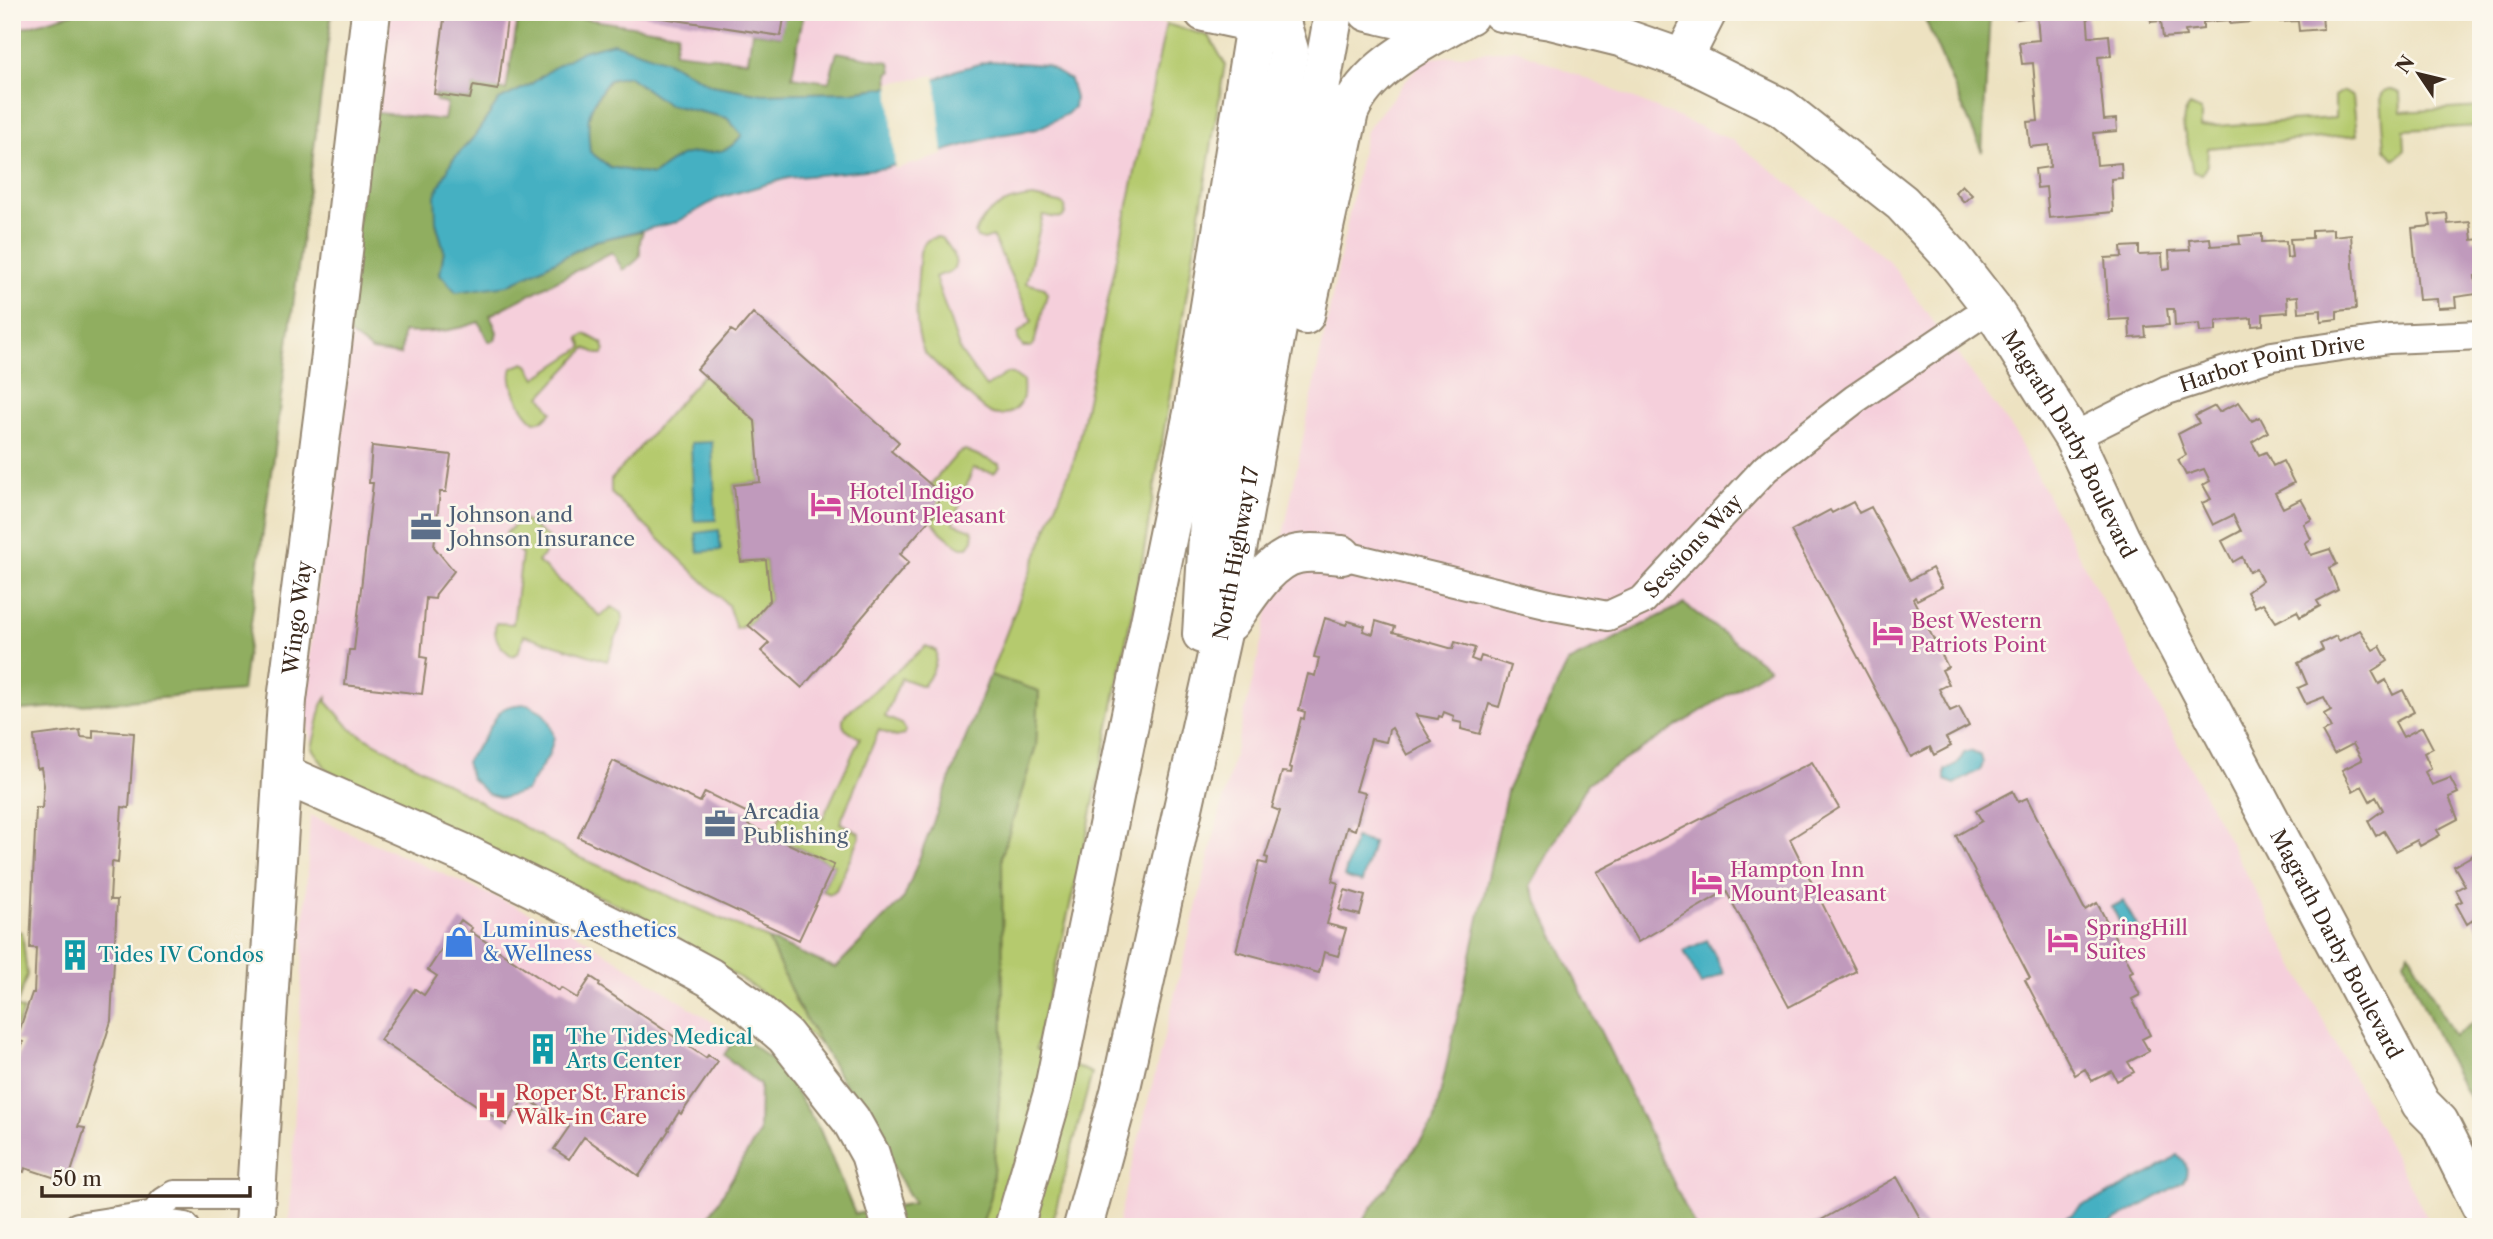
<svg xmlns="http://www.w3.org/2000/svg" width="2493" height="1239" font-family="'Libre Caslon Text',serif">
	<rect width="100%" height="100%" fill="#fbf7ec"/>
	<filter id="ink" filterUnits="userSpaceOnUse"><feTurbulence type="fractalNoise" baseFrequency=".0143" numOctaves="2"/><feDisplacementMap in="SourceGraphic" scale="14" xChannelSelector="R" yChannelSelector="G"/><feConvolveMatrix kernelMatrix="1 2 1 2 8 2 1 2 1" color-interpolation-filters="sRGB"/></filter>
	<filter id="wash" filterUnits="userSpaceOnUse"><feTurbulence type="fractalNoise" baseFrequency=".00686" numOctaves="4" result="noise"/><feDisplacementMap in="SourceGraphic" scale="28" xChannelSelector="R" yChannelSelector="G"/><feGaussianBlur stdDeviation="1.57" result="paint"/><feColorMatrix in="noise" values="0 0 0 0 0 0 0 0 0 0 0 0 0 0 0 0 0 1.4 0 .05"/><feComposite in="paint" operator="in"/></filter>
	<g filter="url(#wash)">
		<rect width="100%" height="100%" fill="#ede2c1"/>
		<path fill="#f5cfdb" d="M12,12H77L12,31Z
			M384,12H1122L1166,24L1075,457L904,898L834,968L572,854L351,729L327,702V699L322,705L312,748L306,720L307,677Z
			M1516,49L1734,141L1889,261L2013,430L2432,1227H1695L1434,1122L1358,1227H1117L1257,663L1366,131L1423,59Z
			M310,815L574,932L779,1065L759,1133L703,1227H289Z"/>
		<path fill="#b5ca6e" stroke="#787a46" stroke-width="2" d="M1166,24L1209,36L1225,64L1142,562L1089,825L1036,1049L1092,1073L1051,1227H981L991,1196L1003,1053L1002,855L1036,746L1039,692L990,675L1075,457Z
			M2389,89L2400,93L2401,112L2481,107V126L2404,130L2405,150L2394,159L2385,149L2381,97L2384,91Z
			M2343,91L2353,97L2357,135L2208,148L2207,165L2202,174L2193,172C2191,166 2191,161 2190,155C2188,139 2176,122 2190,106L2201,111V127L2335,118V96Z
			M1033,197L1060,203L1065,206C1068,223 1053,217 1043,215L1026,283L1045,288L1047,294L1034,344L1030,347H1023L1018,339V333L1032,321L993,237L984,240L977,238L975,233C985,209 1008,199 1033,197Z
			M939,237C947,242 963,262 951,271C948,273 939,275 935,277L960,351L986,387L1007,373L1013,374L1023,381C1024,394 1024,403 1014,410C1008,414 1000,416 993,414C980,410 937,364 924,352C911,323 918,283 920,252C924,241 928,238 939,237Z
			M585,334L602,343L605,350L603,354H598L586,348L541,396L552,412L543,420L535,422C523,413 506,383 512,368L524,363L528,365L536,378L583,347L579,338Z
			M703,375L755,421L760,482L734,485L741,562L766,560L770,600L748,625L736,629L728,605L611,493V480Z
			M965,450L999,464L1000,467L994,473L973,468L953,523L972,530C975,537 973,541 968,547H959L941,532L924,510L926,490L958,453Z
			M524,520L547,537L551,544L538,562L600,616L612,607L622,613L623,619L607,661L524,635L518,653L512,656C500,647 492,638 496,623L513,624L522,554L507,540L506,533L519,521Z
			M926,646L936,651C938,663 930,678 923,686L901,678L885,717L902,724L906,731L904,735L896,737L879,730L840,823L859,833L860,837L836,890L830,894L822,891L834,865L772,836L783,808L792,803L823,818L860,738C849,732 838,729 845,715Z
			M327,697V702L351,729L572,854L768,939L796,1002L822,1046L757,989L639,914L396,808L327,770L312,748L322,705Z
			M12,931L22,932L27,975L16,1007L23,1010L12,1040Z"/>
		<path fill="#90ae61" stroke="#666c40" stroke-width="2" d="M77,12H332L242,691L12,711V31Z
			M785,12L803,16L792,77L829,82L837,52L890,62L892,72L888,73L889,87L852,92L763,94L711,85L667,61L550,70L530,85L499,100L474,137L452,161L436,223L444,250L440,274L508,285L595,241L643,231C633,254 652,253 623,270L612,252L490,315L497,332L495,340L490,342L487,339L479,322C454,331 429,334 403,332L401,355L372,351L345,331L371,112L444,120L447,103L436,101L434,94L470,99L473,86L506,90L517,24L524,13H547L678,33L674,52L748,61L752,32L780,36Z
			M1922,12H1990L1982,152Z
			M628,76L667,104L727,118L742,134C726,158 712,151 687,154C676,156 663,168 653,175L610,167L590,152C586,116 587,109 610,80Z
			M1684,604L1769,668L1588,783L1530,886L1695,1227H1358L1434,1122L1507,791L1568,662Z
			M990,675L1039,691L1036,746L1002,855L1003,1053L991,1196L981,1227H703L759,1133L760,1085L724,1055L738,1034L779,1065L820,1130L855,1214L914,1203L796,1002L768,939L835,968L904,898Z
			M2409,952L2454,1036L2481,1017V1117C2450,1067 2426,1015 2404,960Z"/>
		<path fill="#44b0c2" stroke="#406d70" stroke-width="2" fill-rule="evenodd" d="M613,43L667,61L711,85L763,94L852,92L896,86L937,79L957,70L990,61L1046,65L1070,80L1075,98L1074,107L1067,114L1037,129L1000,135L885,168L788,178L719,198L677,222L595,241L508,285L456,292L440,274L444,250L436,222L435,195L452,161L474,137L499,100L530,85L550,70L583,51ZM628,76L667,104L727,118L742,135C725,158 711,150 687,154C676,156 663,168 653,175L610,167L590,152C586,116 587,109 609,80Z
			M712,442L716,520L694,521L691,443Z
			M719,530L721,550L698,552L696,533Z
			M528,704L542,712L549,722L554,737L549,755L526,791L503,798L488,794L471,778L466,762C472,752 481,744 486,734C500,711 498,705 528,704Z
			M1970,751L1981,756L1983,763L1981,769L1955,784L1945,780V770L1958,763L1964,753Z
			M1355,838L1373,843L1362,882L1344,877Z
			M2123,901L2140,931L2139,935L2134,940L2127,937L2112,907Z
			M1707,940L1724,973L1701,985L1684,951Z
			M2177,1155C2188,1160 2189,1173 2183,1182L2104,1227H2020L2029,1219L2040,1217L2046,1222L2056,1223L2073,1214L2082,1205L2101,1198L2154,1171Z"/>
		<path fill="#ede2c1" d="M935,75L943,155L895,169L889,83Z"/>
		<g id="blocks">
			<path fill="#c09abc" d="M445,12H508L498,90L473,86L470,99L434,94Z
				M623,12H785L781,36Z
				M2016,12H2087L2089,37L2109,35L2111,56L2098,57L2104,120L2116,119L2117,131L2094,133L2097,165L2121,163L2122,178L2111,179L2113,212L2049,218L2046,187L2037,188L2035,169L2050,167L2049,145L2030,147L2027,122L2038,121L2033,63L2022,64L2019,42L2039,40L2037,16L2017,19Z
				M2150,12H2278V14L2251,17V22L2230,24V20L2203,22V29L2185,31L2186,36L2163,38L2161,21L2151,22Z
				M2278,12H2322L2323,29L2299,31L2298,21L2280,22Z
				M2419,12H2443V16L2419,18Z
				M1962,185L1972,195L1964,202L1955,192Z
				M2447,213L2448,224L2470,222L2472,240L2481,239V276H2475L2477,294L2455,297L2456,307L2438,308L2437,299L2419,300L2412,228L2431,226L2429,215Z
				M2333,229V236L2351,234L2356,309L2337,311V319L2321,321V310L2299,312L2298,296L2287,297L2288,312L2263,314V325L2252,326V318L2216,321V331L2200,332L2199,324L2175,326L2174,309H2167L2169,325L2145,327L2146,337L2130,338L2129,319L2109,320L2105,258L2122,257L2121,247L2139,246V255L2162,254L2163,270L2170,269L2169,251L2190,250L2189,240L2210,238L2211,246L2240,244L2239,236L2262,234V242L2286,241L2287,258L2292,257L2290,239L2312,238V230Z
				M753,313L899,442L891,451L938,491V510L900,554L909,562L802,688L761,651L769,643L748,625L770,600L766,560L741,562L734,485L760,482L755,421L697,369L731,330L736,333Z
				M2239,402L2252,421L2260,417L2268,432L2252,442L2259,455L2266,452L2273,466L2283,461L2294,483L2275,493L2283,508L2301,499L2312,519L2304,524L2311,539L2305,543L2311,555L2330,549L2337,564L2329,568L2338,590L2317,601L2320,606L2300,617L2297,611L2276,622L2263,603L2255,607L2247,592L2262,581L2256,569L2249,572L2242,557L2233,562L2222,541L2241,531L2233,515L2213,525L2202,503L2211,499L2203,485L2210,481L2204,469L2186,475L2178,460L2186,455L2178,434L2199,423L2195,416L2215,406L2219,412Z
				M372,446L451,455L446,492H440L434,547L454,571L436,594L435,599L426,598L421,657L427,658L422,694L345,685L349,650H354L373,483H369Z
				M1853,502L1859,513L1871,507L1910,580L1932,568L1942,587L1917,600L1915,597L1913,599L1948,667L1942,670L1949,684L1939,689L1950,711L1959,707L1969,726L1946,738L1951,746L1934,755L1930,747L1911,757L1791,531L1830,510L1832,513Z
				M1325,618L1346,625L1348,621L1365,626L1363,631L1373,634L1376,621L1395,627L1393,632L1453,649L1455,642L1475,648L1471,659L1479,662L1481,656L1511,666L1499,707L1489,704L1480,734L1461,729L1462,723L1453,721L1454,716L1444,712L1442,717L1439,716L1438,719L1416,715L1432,742L1407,755L1392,728L1389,730L1386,742L1371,739L1356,791L1365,793L1355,830L1347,827L1332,881L1338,883L1327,924L1346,929L1338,956L1324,952L1319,973L1236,951L1259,862L1267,864L1268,858L1265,857L1280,811L1272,808L1282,772L1291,773L1292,768L1289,767L1301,718L1304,719L1305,712L1299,710L1308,674L1315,676L1319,658L1314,657Z
				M2360,630L2373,650L2380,646L2388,661L2372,671L2379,684L2386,680L2393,695L2403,690L2414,712L2395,722L2403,737L2422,727L2433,748L2424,753L2431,768L2425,772L2432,785L2450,778L2458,793L2449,797L2458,819L2437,830L2440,835L2420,846L2417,840L2396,851L2384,831L2376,836L2368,821L2383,810L2376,797L2370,801L2362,786L2353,791L2342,770L2362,760L2353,744L2334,754L2322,732L2331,728L2324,714L2331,710L2324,697L2306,704L2298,688L2307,684L2298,663L2323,650L2320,644L2336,636L2339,641Z
				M80,730L81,737L93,738V730L134,733L129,808L122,807L118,863L112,862L110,900H117L111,1021L78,1127L85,1128L68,1182L25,1168L24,1172L12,1168V1076L23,1042L16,1040L32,993H34L36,948H30L36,808H42L44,785L41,768L37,769L34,736Z
				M613,761L700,802L705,792L752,815L748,825L834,865L799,940L578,837Z
				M1812,762L1839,808L1790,839L1856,971L1789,1007L1726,891L1638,942L1597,872Z
				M2013,791L2018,802L2027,798L2085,910L2097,903L2133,971L2129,973L2140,995L2132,999L2150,1035L2142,1039L2149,1051L2128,1062L2134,1072L2117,1081L2112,1071L2092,1081L2085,1069L2075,1075L2025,980L2030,978L1956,836L1982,821L1976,811Z
				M2475,854L2481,864V933L2473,920L2467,924L2456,904L2462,901L2456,890L2465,885L2454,866Z
				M1345,890L1365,896L1360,915L1339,910Z
				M461,920L472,928L470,931L559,991L561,988L577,998L591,977L600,983L599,986L706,1058L708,1055L718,1061L681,1114L679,1112L668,1129L669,1130L639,1176L584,1137L569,1159L554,1149L569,1127L525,1097L506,1125L380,1040L415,989L424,995L437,976L428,970Z
				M1897,1177L1925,1227H1809Z"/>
		</g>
	</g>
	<g filter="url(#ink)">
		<use href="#blocks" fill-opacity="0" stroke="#948670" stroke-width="2"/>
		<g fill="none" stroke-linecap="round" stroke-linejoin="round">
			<defs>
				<g id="street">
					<path id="s1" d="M2073,437L2167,390L2272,356L2389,339L2481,335"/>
					<path id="s2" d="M1342,555L1553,606L1608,616L1643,600L1766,468L1855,399L1991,307"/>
					<path d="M155,1215L169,1225L185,1227"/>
					<path d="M78,1227L155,1215L164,1202L175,1195H256"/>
				</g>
				<g id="secondary">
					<path d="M1204,12L1255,23"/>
					<path d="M1368,12C1400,19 1438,32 1469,15"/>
					<path id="s3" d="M1501,12L1551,20L1620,37L1683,59L1782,108L1902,203L1953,258L1991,307L2073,437L2121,540L2421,1104L2439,1122L2481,1206"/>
					<path d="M1683,59L1707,12"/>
					<path id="s4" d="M254,1227L287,700L330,363L371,12"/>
				</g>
				<g id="highway">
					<path d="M1305,315L1349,112C1368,67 1420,43 1460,20"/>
					<path d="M1230,622C1246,600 1269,559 1298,554C1311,551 1328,554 1342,555"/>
					<path d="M1202,634L1209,520L1289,50L1278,12"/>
					<path d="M283,774L463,853L659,950L709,977L750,1006L785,1036L851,1120L870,1154L892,1227"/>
					<path d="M1014,1227L1053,1093L1193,413L1257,12"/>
					<path id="s5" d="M1083,1227L1120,1092L1222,633L1334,12"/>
				</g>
			</defs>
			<use href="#street" stroke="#948670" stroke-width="32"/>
			<use href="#secondary" stroke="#948670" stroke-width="42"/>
			<use href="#highway" stroke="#948670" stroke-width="42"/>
			<use href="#street" stroke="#fff" stroke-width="28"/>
			<use href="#secondary" stroke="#fff" stroke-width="38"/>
			<use href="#highway" stroke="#fff" stroke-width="38"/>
		</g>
	</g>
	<defs>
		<symbol id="hotel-bare" viewBox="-9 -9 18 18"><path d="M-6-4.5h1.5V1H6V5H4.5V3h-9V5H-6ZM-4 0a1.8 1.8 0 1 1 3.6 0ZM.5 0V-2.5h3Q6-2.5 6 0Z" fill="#d1479c" stroke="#fbf7ec" stroke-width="2.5" paint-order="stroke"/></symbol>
		<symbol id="office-bare" viewBox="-9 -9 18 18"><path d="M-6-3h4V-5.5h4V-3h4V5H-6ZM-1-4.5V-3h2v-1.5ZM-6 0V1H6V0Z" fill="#5c6f8a" stroke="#fbf7ec" stroke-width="2.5" paint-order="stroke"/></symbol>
		<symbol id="shop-bare" viewBox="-9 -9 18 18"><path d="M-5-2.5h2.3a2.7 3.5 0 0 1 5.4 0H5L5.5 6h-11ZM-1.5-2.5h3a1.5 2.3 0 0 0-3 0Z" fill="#3f7fe0" stroke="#fbf7ec" stroke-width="2.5" paint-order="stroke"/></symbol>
		<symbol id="building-bare" viewBox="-9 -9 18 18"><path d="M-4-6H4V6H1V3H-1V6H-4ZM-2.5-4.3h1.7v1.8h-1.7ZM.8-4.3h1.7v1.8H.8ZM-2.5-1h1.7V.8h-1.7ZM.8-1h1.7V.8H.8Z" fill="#0f9aa8" stroke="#fbf7ec" stroke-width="2.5" paint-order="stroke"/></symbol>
		<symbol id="hospital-bare" viewBox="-9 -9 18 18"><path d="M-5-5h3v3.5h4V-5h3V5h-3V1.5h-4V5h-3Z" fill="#e0444e" stroke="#fbf7ec" stroke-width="2.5" paint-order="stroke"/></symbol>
	</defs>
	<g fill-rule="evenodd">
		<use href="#hotel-bare" x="804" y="482" width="44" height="44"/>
		<use href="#office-bare" x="404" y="505" width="44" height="44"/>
		<use href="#hotel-bare" x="1866" y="611" width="44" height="44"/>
		<use href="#office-bare" x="698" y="802" width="44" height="44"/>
		<use href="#hotel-bare" x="1685" y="860" width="44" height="44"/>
		<use href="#hotel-bare" x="2041" y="918" width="44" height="44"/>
		<use href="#shop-bare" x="437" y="920" width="44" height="44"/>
		<use href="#building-bare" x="53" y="933" width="44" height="44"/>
		<use href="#building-bare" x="521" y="1027" width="44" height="44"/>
		<use href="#hospital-bare" x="470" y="1083" width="44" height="44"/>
	</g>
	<g text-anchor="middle" stroke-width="5" stroke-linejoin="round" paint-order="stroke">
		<g font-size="21" fill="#3b2a1e" stroke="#fbf7ec">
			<text dy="7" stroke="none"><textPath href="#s1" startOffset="214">Harbor Point Drive</textPath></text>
			<text dy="7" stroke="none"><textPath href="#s3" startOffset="747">Magrath Darby Boulevard</textPath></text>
			<text dy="7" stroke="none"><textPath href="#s2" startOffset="385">Sessions Way</textPath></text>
			<text dy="7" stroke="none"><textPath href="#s5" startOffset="691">North Highway 17</textPath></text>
			<text dy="7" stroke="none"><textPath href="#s4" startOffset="611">Wingo Way</textPath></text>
			<text dy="7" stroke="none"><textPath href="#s3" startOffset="1314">Magrath Darby Boulevard</textPath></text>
		</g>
		<g font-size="21" fill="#b23c85" stroke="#fbf7ec" text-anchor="start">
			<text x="849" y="499">Hotel Indigo<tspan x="849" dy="24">Mount Pleasant</tspan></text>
			<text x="1911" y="628">Best Western<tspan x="1911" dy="24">Patriots Point</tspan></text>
			<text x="1730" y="877">Hampton Inn<tspan x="1730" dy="24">Mount Pleasant</tspan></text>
			<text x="2086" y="935">SpringHill<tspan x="2086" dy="24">Suites</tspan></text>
		</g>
		<g font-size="21" fill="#4e5e75" stroke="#fbf7ec" text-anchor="start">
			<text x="449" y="522">Johnson and<tspan x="449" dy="24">Johnson Insurance</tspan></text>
			<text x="743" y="819">Arcadia<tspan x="743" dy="24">Publishing</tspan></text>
		</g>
		<g font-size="21" fill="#366cbe" stroke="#fbf7ec" text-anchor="start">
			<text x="482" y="937">Luminus Aesthetics<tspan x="482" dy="24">&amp; Wellness</tspan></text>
		</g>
		<g font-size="21" fill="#0d838f" stroke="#fbf7ec" text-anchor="start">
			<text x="98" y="962">Tides IV Condos</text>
			<text x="566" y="1044">The Tides Medical<tspan x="566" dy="24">Arts Center</tspan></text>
		</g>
		<g font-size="21" fill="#be3a42" stroke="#fbf7ec" text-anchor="start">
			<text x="515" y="1100">Roper St. Francis<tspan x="515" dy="24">Walk-in Care</tspan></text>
		</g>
	</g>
	<rect width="2493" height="1239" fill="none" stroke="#fbf7ec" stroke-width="42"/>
	<g transform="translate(2419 74) rotate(305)" stroke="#fbf7ec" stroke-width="5" paint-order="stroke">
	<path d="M0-5L12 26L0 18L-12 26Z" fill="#3b2a1e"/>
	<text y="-10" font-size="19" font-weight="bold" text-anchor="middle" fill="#3b2a1e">N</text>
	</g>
	<path d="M42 1186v10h208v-10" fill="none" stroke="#3b2a1e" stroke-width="3.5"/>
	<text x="52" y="1186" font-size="21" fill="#3b2a1e" stroke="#fbf7ec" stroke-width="5" paint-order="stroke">50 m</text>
</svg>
